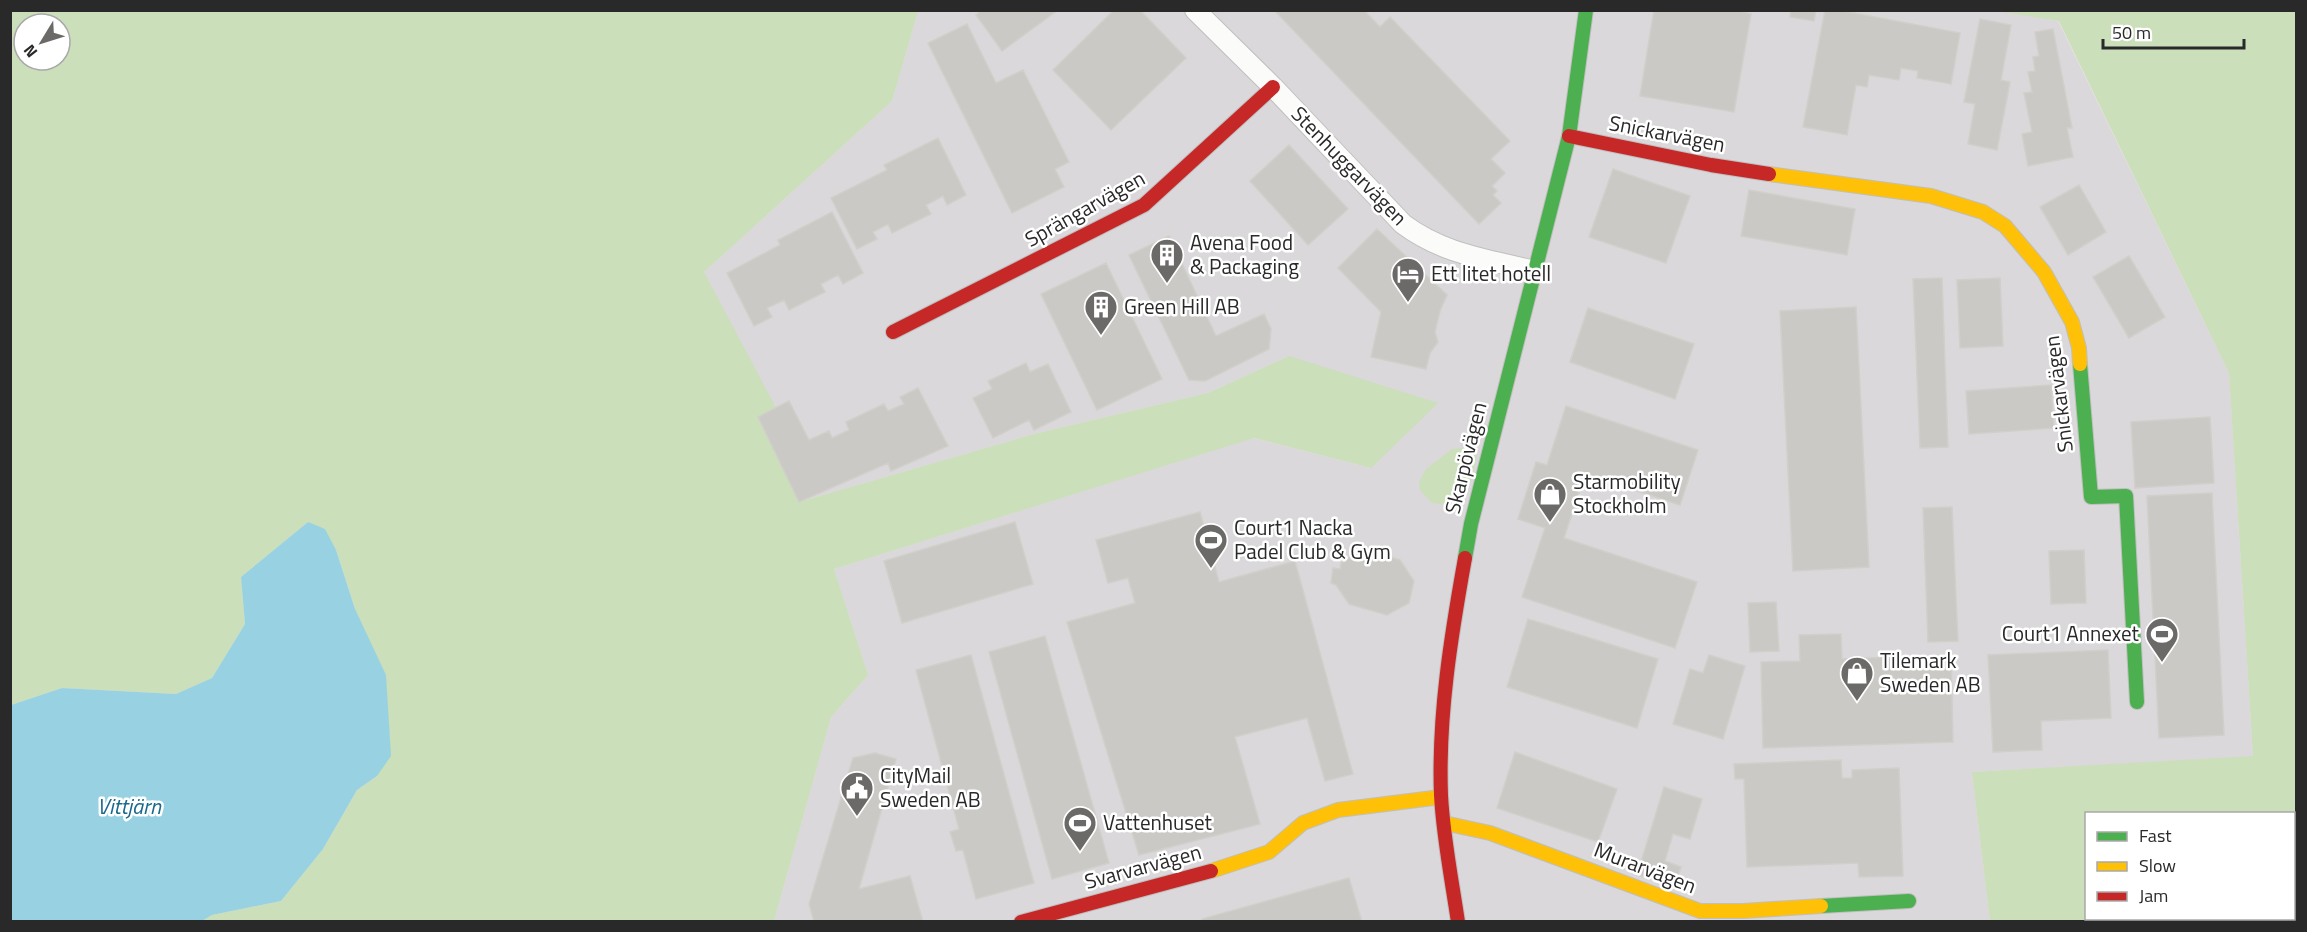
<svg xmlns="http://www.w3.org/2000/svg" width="2307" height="932" font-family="'Titillium Web',sans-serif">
	<rect width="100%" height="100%" fill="#e6e3de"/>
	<path fill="#dad8da" d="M1997,10L2058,21L2229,373L2253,757L1972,772L1990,921H774L831,717L868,675L834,569L1253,438L1371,468L1289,356L1208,393L1034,434L799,502L758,417L704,272L892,101L918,11Z"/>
	<path fill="#cadfba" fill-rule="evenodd" d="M10,11H918L892,101L704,272L776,408L758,418L799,502L1034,434L1208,393L1289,356L1438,403L1371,468L1254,438L834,569L868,675L831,717L774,921H202L212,915L281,901L323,849L357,790L377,776L355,609L336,550L308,522L241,577L245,624L212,678L176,694L62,688L11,705ZM24,24H60V60H24Z
		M1997,11H2296V921H1990L1972,772L2253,756L2229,373L2059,21ZM2086,814H2294V918H2086Z
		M1466,448L1474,450L1477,454C1472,483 1467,508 1432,503L1420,490L1419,482L1426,469L1452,449Z"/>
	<path fill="#98d2e2" d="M308,522L325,529L336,550L355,609L386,675L391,756L377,776L357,790L323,849L281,901L212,915L202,921H11V705L62,688L176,694L212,678L245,624L241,577Z"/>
	<path fill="#cbc9c5" stroke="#d1cfca" stroke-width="1.5" d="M982,10H1058L1002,51L976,15Z
		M1114,10H1140L1186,58L1111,130L1053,70Z
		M1274,10H1364L1380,27L1390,17L1510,141L1491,159L1505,173L1492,186L1497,191L1493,195L1501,203L1479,224Z
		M1654,10H1736L1751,14L1734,112L1640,96Z
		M1791,10H1816L1814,21L1790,17Z
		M1825,10H1838L1960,33L1951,84L1917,78L1918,71L1901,68L1899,80L1869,75L1867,87L1856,85L1847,135L1803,127Z
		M1980,19L2011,25L2001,80L2010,82L1997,150L1968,144L1975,104L1964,102Z
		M967,24L996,83L1023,70L1069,162L1055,169L1064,187L1012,213L928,43Z
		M2053,29L2072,128H2067L2073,157L2028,166L2022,134L2032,132L2024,93L2032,92L2028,72L2035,71L2033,57L2039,56L2035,32Z
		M938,138L966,195L947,205L943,196L926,205L931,214L892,233L888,224L873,232L877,239L857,249L831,198L887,170L884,165Z
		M1289,145L1348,209L1308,245L1250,181Z
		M1613,169L1690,196L1666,263L1589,237Z
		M2079,185L2106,232L2068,255L2040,207Z
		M1749,190L1855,209L1847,255L1741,236Z
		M832,212L863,273L843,284L838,275L821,284L825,292L789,310L784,300L767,308L772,317L754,326L727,273L780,245L778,240Z
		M1377,229L1447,295L1440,311L1435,332L1438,342L1430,353L1426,369L1371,357L1381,312L1338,268Z
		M1169,236L1216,336L1264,314L1271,329L1269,349L1205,381L1189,380L1129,255Z
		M2129,256L2165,317L2129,338L2093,277Z
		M1106,263L1162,379L1097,410L1041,294Z
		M1942,278L1948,447L1920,448L1913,279Z
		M2000,278L2003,346L1960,348L1957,280Z
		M1856,307L1869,567L1793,571L1780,311Z
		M1588,308L1694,344L1675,399L1570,362Z
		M1026,363L1030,372L1048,364L1071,412L1034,430L1029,420L993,438L973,398L992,389L988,381Z
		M2051,385L2054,428L1969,434L1966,391Z
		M918,388L948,446L891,471L888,463L799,502L758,417L789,401L809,440L829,431L832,438L849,430L846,422L884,404L888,411L904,404L900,397Z
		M1566,406L1698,450L1680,505L1585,474L1564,538L1697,582L1675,648L1522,597L1545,528L1518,519L1536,462L1547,465Z
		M2210,417L2214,483L2135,488L2131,422Z
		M2212,493L2224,735L2159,738L2147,496Z
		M1952,507L1958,641L1928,642L1923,508Z
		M1200,512L1219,582L1295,561L1353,774L1325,781L1307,718L1235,737L1260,824L1139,855L1067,622L1135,603L1128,578L1108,583L1096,540Z
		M1015,522L1033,584L902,623L884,561Z
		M1367,547L1390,554V557L1400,560L1414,581L1409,603L1387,615L1349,604L1336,585L1331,583L1333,568L1340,569L1341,563L1361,550L1366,551Z
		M2084,550L2086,603L2051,604L2049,551Z
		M1776,602L1779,651L1750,652L1748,603Z
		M1528,619L1658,659L1637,728L1507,687Z
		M1841,634L1842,659L1951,655L1953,742L1763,748L1761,662L1800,661L1799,635Z
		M1045,636L1109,863L1052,879L989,652Z
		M2108,650L2111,718L2041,721L2042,750L1993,752L1988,655Z
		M971,655L1034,883L976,899L963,850L956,851L950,832L959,829L916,670Z
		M1709,655L1745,666L1723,739L1673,724L1690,669L1703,673Z
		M1515,752L1617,789L1598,842L1497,808Z
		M875,753L896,759L859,889L910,876L923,922H814L809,904L853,758Z
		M1841,760L1842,778H1852V770L1899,768L1903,876L1859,877L1858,863L1747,867L1744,779H1735L1734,764Z
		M1664,787L1702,799L1690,839L1673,834L1665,861L1681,867L1675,886L1637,875Z
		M1349,878L1362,922H1202V919Z"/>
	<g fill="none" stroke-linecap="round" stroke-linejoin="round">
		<defs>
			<path id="street" d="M1195,10L1273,87L1403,224C1443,254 1486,259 1534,271"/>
			<path id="fast" d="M2080,364L2091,497L2126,496L2137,702
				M1465,558L1471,524L1569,136L1586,10
				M1821,906L1909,901"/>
			<path id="slow" d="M1769,174L1931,196L1983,212L2005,226L2044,272L2072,322L2079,348L2080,364
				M1444,823L1490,833L1700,911H1743L1821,906
				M1211,871L1269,852L1303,823L1338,810L1441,797"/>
			<path id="jam" d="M1569,136L1711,165L1769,174
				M893,332L1144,205L1273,87
				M1021,922L1211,871
				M1458,922C1452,881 1443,836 1441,795C1438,716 1451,636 1465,558"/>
		</defs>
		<use href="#street" stroke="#c0bfbf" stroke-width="22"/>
		<use href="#fast" stroke="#c0bfbf" stroke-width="16"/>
		<use href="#slow" stroke="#c0bfbf" stroke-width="16"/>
		<use href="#jam" stroke="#c0bfbf" stroke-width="16"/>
		<use href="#street" stroke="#fbfbfa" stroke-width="20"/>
		<use href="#fast" stroke="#4caf50" stroke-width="14"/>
		<use href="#slow" stroke="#ffc107" stroke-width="14"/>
		<use href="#jam" stroke="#c62828" stroke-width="14"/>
	</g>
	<defs>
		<symbol id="building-pin" viewBox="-11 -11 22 30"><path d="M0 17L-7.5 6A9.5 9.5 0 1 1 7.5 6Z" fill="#6b6a68" stroke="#fff"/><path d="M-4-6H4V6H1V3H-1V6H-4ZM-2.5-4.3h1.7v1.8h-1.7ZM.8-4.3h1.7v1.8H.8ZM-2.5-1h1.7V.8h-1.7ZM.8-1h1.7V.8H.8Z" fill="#fff"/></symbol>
		<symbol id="hotel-pin" viewBox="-11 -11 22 30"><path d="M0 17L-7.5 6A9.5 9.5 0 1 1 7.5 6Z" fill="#6b6a68" stroke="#fff"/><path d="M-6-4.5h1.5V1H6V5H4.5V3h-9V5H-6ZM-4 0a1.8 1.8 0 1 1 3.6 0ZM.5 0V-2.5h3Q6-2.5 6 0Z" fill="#fff"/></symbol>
		<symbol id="shop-pin" viewBox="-11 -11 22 30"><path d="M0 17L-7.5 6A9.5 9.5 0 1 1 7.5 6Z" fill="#6b6a68" stroke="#fff"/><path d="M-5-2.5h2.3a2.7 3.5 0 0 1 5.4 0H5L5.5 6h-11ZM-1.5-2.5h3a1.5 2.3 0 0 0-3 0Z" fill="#fff"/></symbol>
		<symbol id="stadium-pin" viewBox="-11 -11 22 30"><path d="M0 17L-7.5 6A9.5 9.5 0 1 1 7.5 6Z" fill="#6b6a68" stroke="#fff"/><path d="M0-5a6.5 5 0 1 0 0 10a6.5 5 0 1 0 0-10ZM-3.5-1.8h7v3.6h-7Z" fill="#fff"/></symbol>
		<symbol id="civic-pin" viewBox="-11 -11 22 30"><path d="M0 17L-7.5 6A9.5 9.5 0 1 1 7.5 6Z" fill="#6b6a68" stroke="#fff"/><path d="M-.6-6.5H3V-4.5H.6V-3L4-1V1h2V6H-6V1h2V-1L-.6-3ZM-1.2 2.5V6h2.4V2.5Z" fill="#fff"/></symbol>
	</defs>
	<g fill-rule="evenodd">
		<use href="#building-pin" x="1148" y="236" width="38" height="52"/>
		<use href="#hotel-pin" x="1389" y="255" width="38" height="52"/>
		<use href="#building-pin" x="1082" y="288" width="38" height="52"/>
		<use href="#shop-pin" x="1531" y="475" width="38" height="52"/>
		<use href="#stadium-pin" x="1192" y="521" width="38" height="52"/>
		<use href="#stadium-pin" x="2143" y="615" width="38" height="52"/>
		<use href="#shop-pin" x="1838" y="654" width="38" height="52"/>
		<use href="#civic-pin" x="838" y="769" width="38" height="52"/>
		<use href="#stadium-pin" x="1061" y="804" width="38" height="52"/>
	</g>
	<g text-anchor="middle" stroke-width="5" stroke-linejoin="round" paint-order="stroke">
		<g font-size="21" fill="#292929" stroke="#fff">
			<text transform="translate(1667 134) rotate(11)" y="7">Snickarvägen</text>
			<text transform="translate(1349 166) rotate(46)" y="7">Stenhuggarvägen</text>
			<text transform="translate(1085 209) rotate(-29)" y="7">Sprängarvägen</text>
			<text transform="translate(2059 394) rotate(-97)" y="7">Snickarvägen</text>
			<text transform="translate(1466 458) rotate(-76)" y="7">Skarpövägen</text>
			<text transform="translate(1143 867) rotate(-15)" y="7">Svarvarvägen</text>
			<text transform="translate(1645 868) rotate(21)" y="7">Murarvägen</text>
		</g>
		<g font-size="21" fill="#292929" stroke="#fff" text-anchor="start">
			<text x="1190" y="250">Avena Food<tspan x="1190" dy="24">&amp; Packaging</tspan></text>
			<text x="1431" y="281">Ett litet hotell</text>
			<text x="1124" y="314">Green Hill AB</text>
			<text x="1573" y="489">Starmobility<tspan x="1573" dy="24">Stockholm</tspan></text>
			<text x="1234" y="535">Court1 Nacka<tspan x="1234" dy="24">Padel Club &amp; Gym</tspan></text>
			<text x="2139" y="641" text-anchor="end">Court1 Annexet</text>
			<text x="1880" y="668">Tilemark<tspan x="1880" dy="24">Sweden AB</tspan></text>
			<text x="880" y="783">CityMail<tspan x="880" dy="24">Sweden AB</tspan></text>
			<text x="1103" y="830">Vattenhuset</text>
		</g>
		<g font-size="22" font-style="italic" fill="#18698d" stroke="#fff">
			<text x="129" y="814">Vittjärn</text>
		</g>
	</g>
	<rect width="2307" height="932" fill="none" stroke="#292929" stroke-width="24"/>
	<rect x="2085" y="812" width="210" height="108" fill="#ffffff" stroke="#a9a9a9" stroke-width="1.5"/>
	<rect x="2097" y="832" width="30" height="9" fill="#4caf50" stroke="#a9a9a9" stroke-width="1.5"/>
	<text x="2139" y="842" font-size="18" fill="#292929">Fast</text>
	<rect x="2097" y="862" width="30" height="9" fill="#ffc107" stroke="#a9a9a9" stroke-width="1.5"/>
	<text x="2139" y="872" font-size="18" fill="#292929">Slow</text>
	<rect x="2097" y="892" width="30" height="9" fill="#c62828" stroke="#a9a9a9" stroke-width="1.5"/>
	<text x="2139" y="902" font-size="18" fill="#292929">Jam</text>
	<g transform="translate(42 42) rotate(232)"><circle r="28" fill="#ffffff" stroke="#a9a9a9" stroke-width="1.5"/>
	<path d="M0-4.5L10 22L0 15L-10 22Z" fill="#6b6a68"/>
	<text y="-9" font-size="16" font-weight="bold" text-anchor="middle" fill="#292929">N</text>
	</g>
	<path d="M2103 39v9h141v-9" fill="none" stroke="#292929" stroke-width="3"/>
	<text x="2112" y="39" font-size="18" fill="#292929" stroke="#ffffff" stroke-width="4.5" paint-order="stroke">50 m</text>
</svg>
